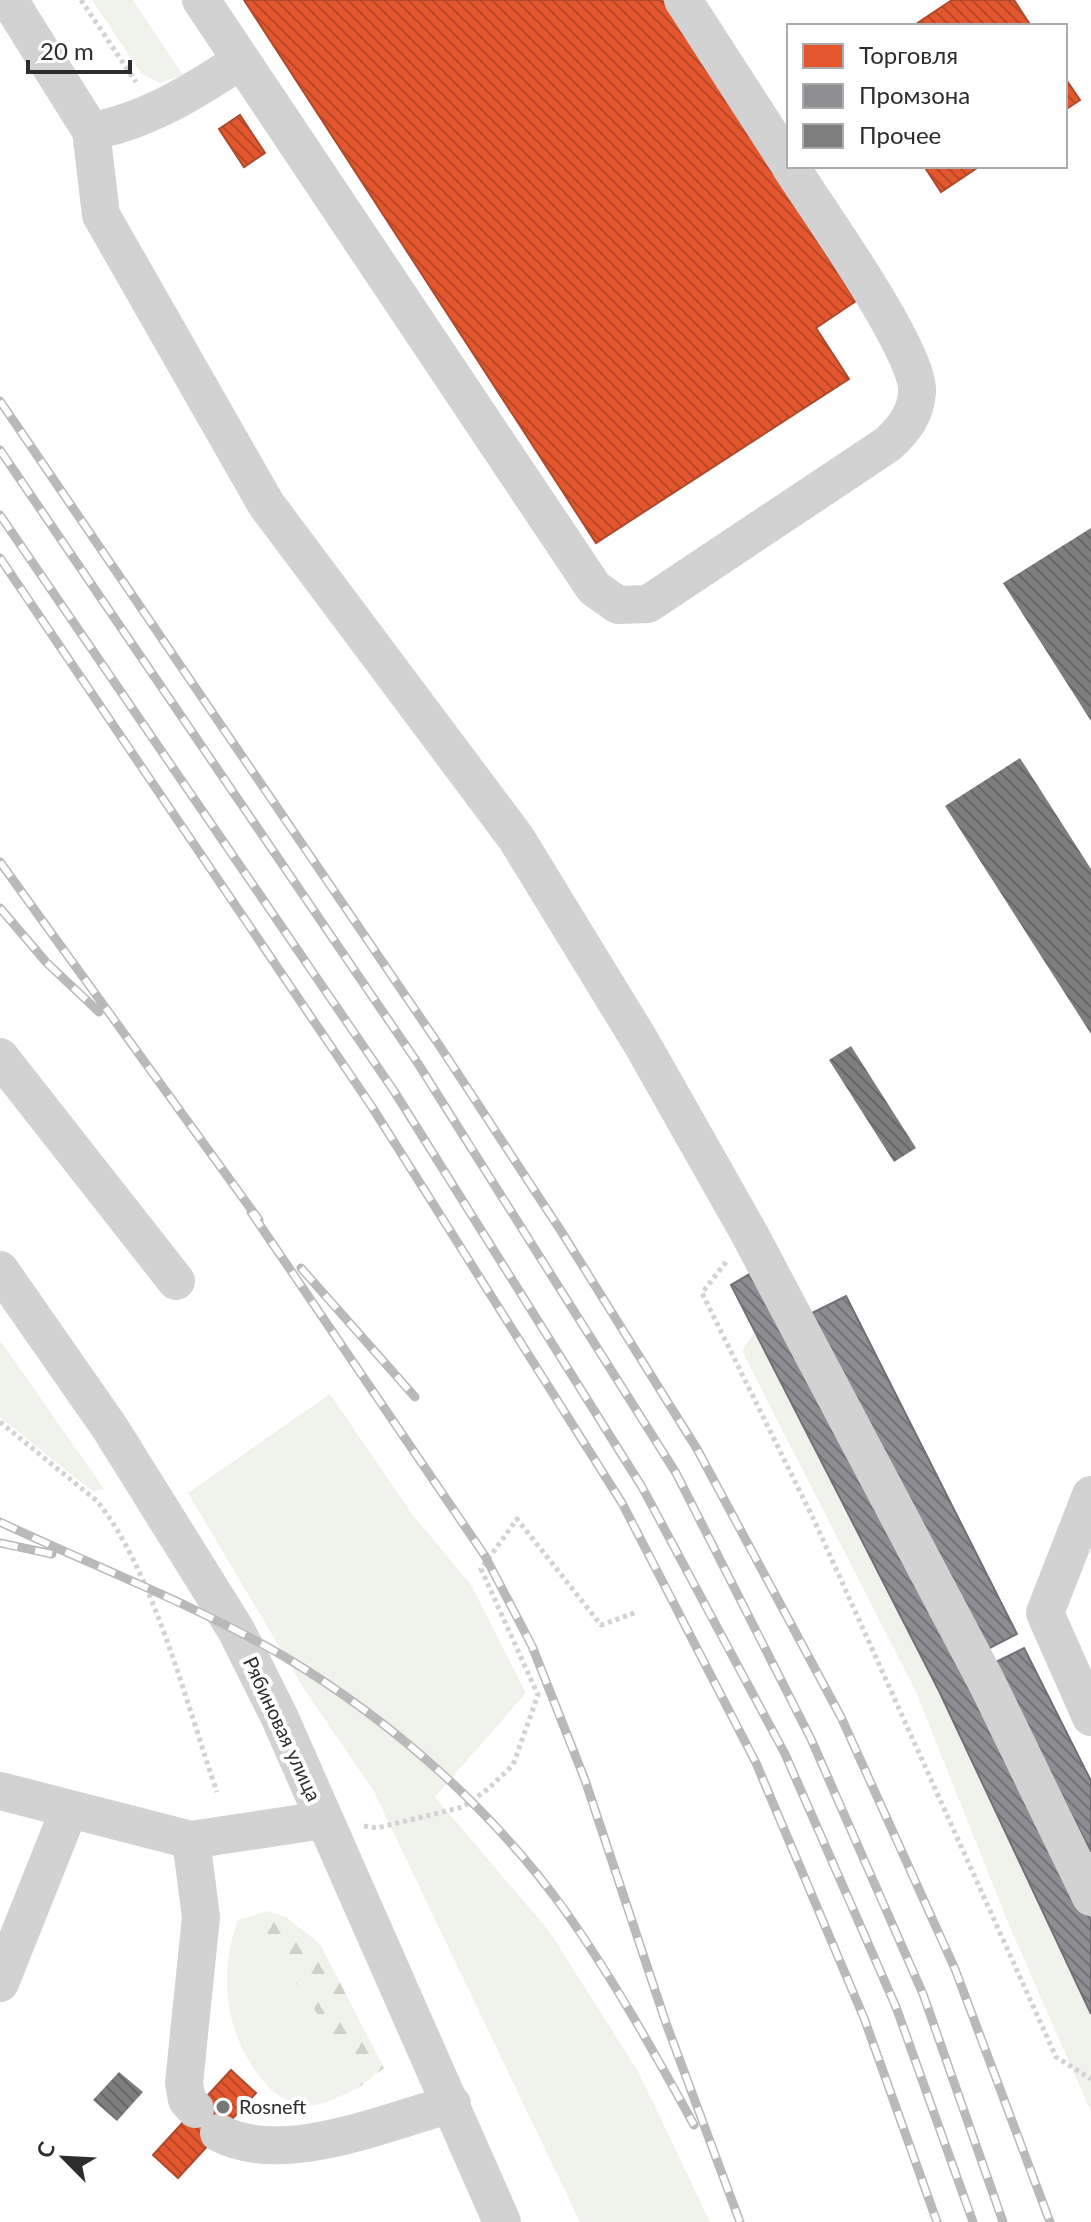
<svg xmlns="http://www.w3.org/2000/svg" width="1091" height="2222" font-family="Lato,sans-serif">
	<defs>
		<pattern id="forest-firs" width="22" height="20" patternUnits="userSpaceOnUse" patternTransform="scale(2)"><rect width="22" height="20" fill="#f0f3eb"/><path d="M5 1l3.5 6h-7zM16 11l3.5 6h-7z" fill="#ced1ca"/></pattern>
		<pattern id="shops-back-hatch" width="6" height="6" patternUnits="userSpaceOnUse" patternTransform="scale(2)"><rect width="6" height="6" fill="#e4572e"/><path d="M-1 5l2 2M0 0l6 6M5-1l2 2" fill="none" stroke="#b94828"/></pattern>
		<pattern id="industry-back-hatch" width="6" height="6" patternUnits="userSpaceOnUse" patternTransform="scale(2)"><rect width="6" height="6" fill="#8d8d92"/><path d="M-1 5l2 2M0 0l6 6M5-1l2 2" fill="none" stroke="#747478"/></pattern>
		<pattern id="building-back-hatch" width="6" height="6" patternUnits="userSpaceOnUse" patternTransform="scale(2)"><rect width="6" height="6" fill="#7e7e7e"/><path d="M-1 5l2 2M0 0l6 6M5-1l2 2" fill="none" stroke="#686868"/></pattern>
	</defs>
	<rect width="100%" height="100%" fill="#fff"/>
	<path fill="#f0f3eb" d="M92,0H133L183,75L160,83L141,73Z
		M755,1332L939,1691L1091,2014V2112L1009,1925L916,1692L742,1351Z
		M0,1340L104,1489L93,1492L0,1417Z
		M330,1394L412,1514L471,1585L526,1693L435,1797L549,1931L639,2073L710,2222H580L373,1790L306,1692L188,1493Z
		M238,1920C298,1978 321,2014 358,2088C342,2095 323,2107 305,2105C286,2103 271,2092 260,2077C225,2032 218,1973 238,1920Z"/>
	<path fill="url(#forest-firs)" d="M267,1911L286,1917L320,1944L384,2068L358,2088C321,2014 298,1978 238,1920Z"/>
	<path fill="url(#shops-back-hatch)" stroke="#ad4a2e" stroke-width="2" d="M244,0H662L856,301L816,328L849,379L596,543Z
		M952,0H1014L1031,26H913Z
		M1065,78L1080,100L1065,110Z
		M240,115L265,153L244,167L219,129Z
		M924,166H980L941,192Z
		M231,2070L256,2093L178,2178L153,2155Z"/>
	<path fill="url(#industry-back-hatch)" stroke="#707074" stroke-width="2" d="M758,1269L1091,1920V2014L939,1691L731,1285Z
		M846,1296L1017,1634L988,1649L812,1313Z
		M1024,1648L1091,1781V1852L994,1663Z"/>
	<path fill="url(#building-back-hatch)" d="M1091,528V721L1003,583Z
		M1020,758L1091,869V1034L945,806Z
		M851,1046L916,1148L894,1162L829,1060Z
		M119,2072L143,2092L117,2121L93,2100Z"/>
	<g fill="none" stroke-linecap="round" stroke-linejoin="round">
		<path stroke="#d2d2d2" stroke-width="5" stroke-dasharray="4 4" stroke-linecap="butt" d="M81,0L136,82
			M726,1262L702,1293L814,1520L1056,2057L1091,2079
			M0,1422L97,1501C153,1570 187,1706 217,1792
			M364,1826L377,1828L463,1807L488,1789L513,1765L538,1695L481,1569L517,1519L601,1625L637,1612"/>
		<path stroke="#d2d2d2" stroke-width="38" d="M9,0L91,131C145,122 195,91 240,61
			M201,0L594,588L618,605L648,604L888,444C904,429 916,414 917,392C920,352 816,207 790,166
			M683,0L789,164
			M91,131L101,215L266,504L516,838L642,1044L749,1233L987,1683L1091,1897
			M0,1057L176,1281
			M0,1270L110,1428L236,1630L279,1716L502,2222
			M1091,1495L1045,1613L1091,1717
			M0,1791L191,1840L323,1820
			M191,1840L201,1917L184,2083L187,2100L195,2109
			M0,1983L69,1810
			M219,2133C283,2167 385,2122 452,2104"/>
		<defs>
			<path id="rail" d="M0,401L439,1045L561,1231L697,1449L841,1717L955,1969L1050,2222
				M0,450L417,1062L676,1473L811,1739L923,1994L1003,2222
				M0,515L394,1091L642,1487L785,1754L896,2007L973,2222
				M0,558L372,1107L622,1503L756,1763L864,2018L937,2222
				M0,862L259,1220
				M0,908L46,962L99,1012
				M251,1212L485,1556L532,1646L585,1780L666,2023L740,2222
				M301,1268L415,1397
				M0,1522C95,1567 194,1604 285,1657C392,1721 493,1810 566,1912C614,1980 654,2052 694,2125
				M0,1543L52,1554"/>
		</defs>
		<use href="#rail" stroke="#b9b9b9" stroke-width="9"/>
		<use href="#rail" stroke="#fff" stroke-width="6" stroke-dasharray="18" stroke-linecap="butt"/>
	</g>
	<circle fill="#767676" stroke="#fff" stroke-width="3" cx="223" cy="2107" r="8"/>
	<g text-anchor="middle" stroke-width="8" stroke-linejoin="round" paint-order="stroke">
		<g font-size="20" fill="#2d2d2d" stroke="#fff">
			<text transform="translate(282 1729) rotate(65)" y="7">Рябиновая улица</text>
		</g>
		<g font-size="20" fill="#2d2d2d" stroke="#fff" text-anchor="start">
			<text x="239" y="2114">Rosneft</text>
		</g>
	</g>
	<rect x="787" y="24" width="280" height="144" fill="#ffffff" stroke="#ababab" stroke-width="2"/>
	<rect x="803" y="44" width="40" height="24" fill="#e4572e" stroke="#ababab" stroke-width="2"/>
	<text x="859" y="64" font-size="24" fill="#2d2d2d">Торговля</text>
	<rect x="803" y="84" width="40" height="24" fill="#8d8d92" stroke="#ababab" stroke-width="2"/>
	<text x="859" y="104" font-size="24" fill="#2d2d2d">Промзона</text>
	<rect x="803" y="124" width="40" height="24" fill="#7e7e7e" stroke="#ababab" stroke-width="2"/>
	<text x="859" y="144" font-size="24" fill="#2d2d2d">Прочее</text>
	<g transform="translate(64 2158) rotate(294)" stroke="#ffffff" stroke-width="6" paint-order="stroke">
	<path d="M0-6L14 30L0 20L-14 30Z" fill="#2d2d2d"/>
	<text y="-12" font-size="22" font-weight="bold" text-anchor="middle" fill="#2d2d2d">С</text>
	</g>
	<path d="M28 60v12h102v-12" fill="none" stroke="#2d2d2d" stroke-width="4"/>
	<text x="40" y="60" font-size="24" fill="#2d2d2d" stroke="#ffffff" stroke-width="6" paint-order="stroke">20 m</text>
</svg>
